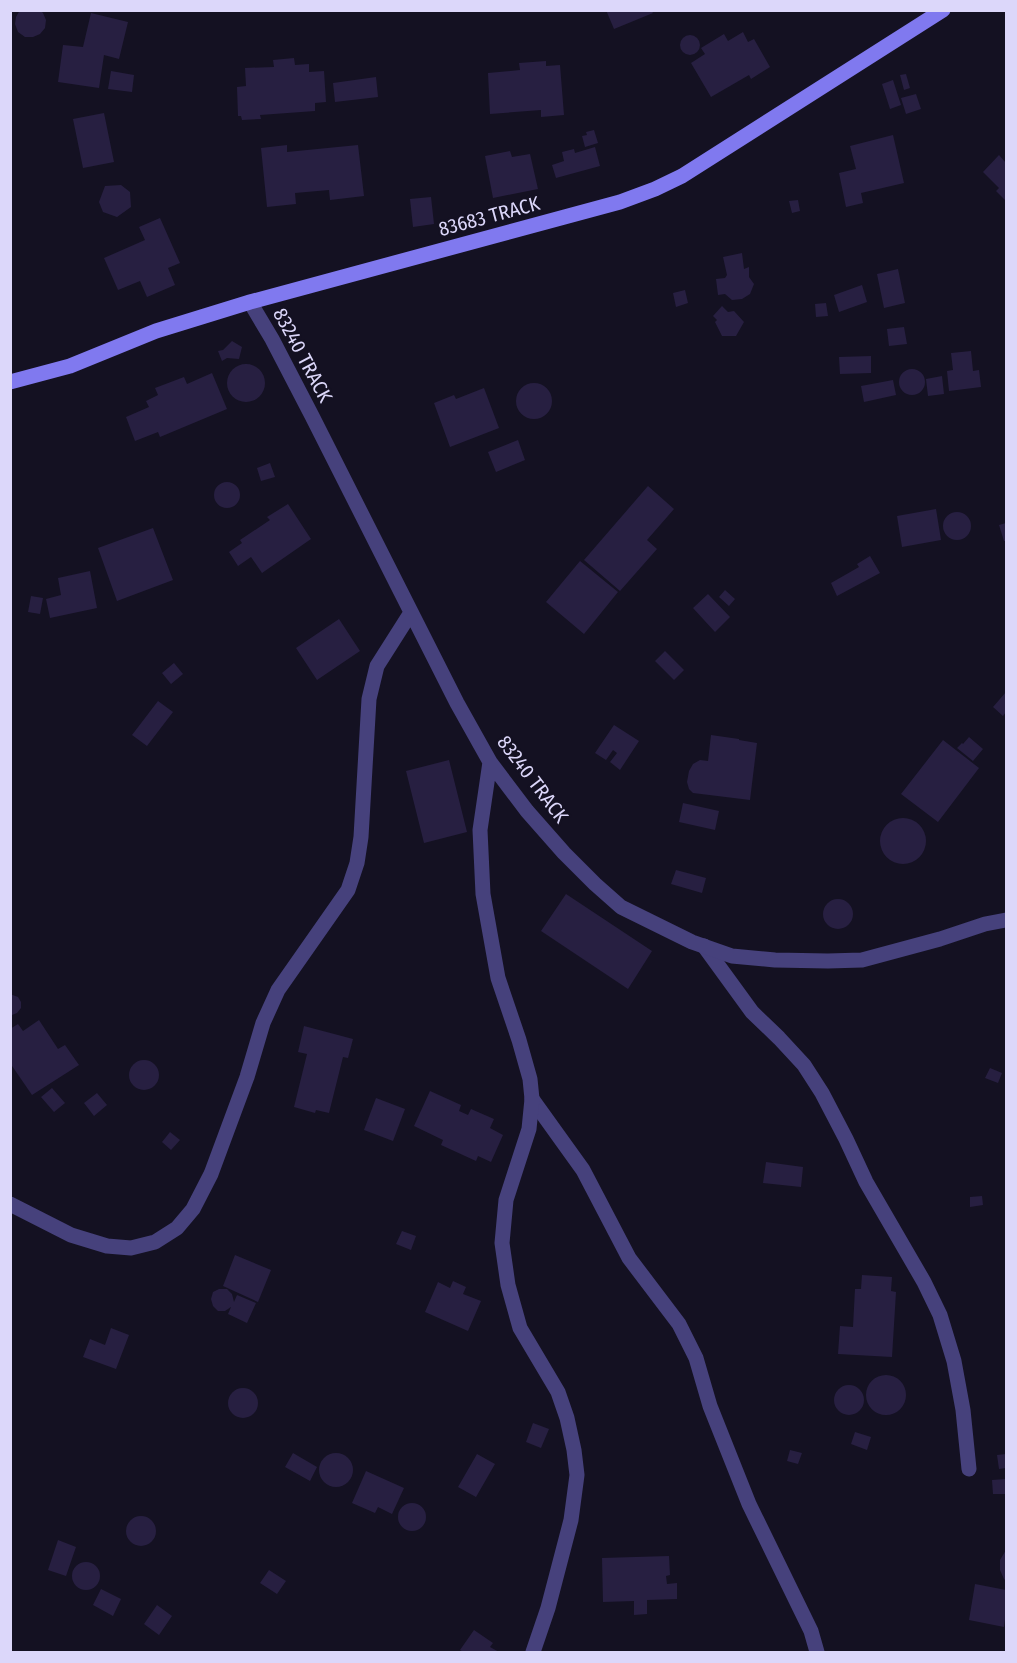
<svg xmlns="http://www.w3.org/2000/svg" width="1017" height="1663" font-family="'Fira Sans Condensed',sans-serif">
	<rect width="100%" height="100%" fill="#141122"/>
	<path fill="#271f41" d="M20,10H40L43,13L46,20L45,28L40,34L33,37H25L18,32L15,24L16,17Z
		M606,10H651L653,13L614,29Z
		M91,13L128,22L119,59L104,55L99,88L58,82L63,45L83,47Z
		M743,32L748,42L754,39L770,67L751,79L749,75L711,97L691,63L705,54L701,48L724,34L728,41Z
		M680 45a10 10 0 1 1 20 0a10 10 0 1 1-20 0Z
		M294,58L295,65L309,64V72L324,71L326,102L315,103V111L260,115L261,119L242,120L241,116H238L237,87L246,86L245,68L274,67L273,60Z
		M546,61V66L560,65L564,115L541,117V110L490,114L488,73L520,70L519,63Z
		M111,71L134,75L132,92L108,89Z
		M906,74L910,88L904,90L900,75Z
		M376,77L378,97L335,102L333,83Z
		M893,80L901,105L890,109L882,84Z
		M916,94L921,109L906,114L901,98Z
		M104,113L114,162L83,168L73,119Z
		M594,130L598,143L585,147L582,136L587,135L586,132Z
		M893,135L904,183L861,193L863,203L846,207L839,173L856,169L850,146Z
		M287,145V152L358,145L364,196L330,200L329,190L295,193L296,204L267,207L261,148Z
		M595,147L600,166L556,178L552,165L564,161L562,152L574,149L575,153Z
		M510,151L512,157L530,154L538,189L493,198L485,156Z
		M999,155L1006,163V201L996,191L999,188L983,172Z
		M121,185L130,192L131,207L117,217L103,212L99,202L105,186Z
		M431,197L434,224L413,227L410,199Z
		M798,200L800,211L792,213L789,201Z
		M160,218L180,263L168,268L175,285L147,297L140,281L118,290L104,258L145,240L139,227Z
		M742,253L744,269L749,267V277L754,284L750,294L742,299L732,300L725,294L718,295L716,279L725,278L727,275L723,257Z
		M898,269L905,303L884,308L877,274Z
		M862,285L867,302L839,312L834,295Z
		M685,290L688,303L676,307L673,293Z
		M826,303L828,316L816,317L815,304Z
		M722,306L728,312L734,311L744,322L736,336H722L715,322L717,320L713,316Z
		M904,327L907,344L889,346L887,329Z
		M232,341L242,347L239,359L227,358L222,361L218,351L223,350Z
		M971,351L973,371L979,370L981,387L949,391L947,371L953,370L951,353Z
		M871,356V373L840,374L839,357Z
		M227 383a19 19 0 1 1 38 0a19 19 0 1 1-38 0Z
		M899 382a13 13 0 1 1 26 0a13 13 0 1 1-26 0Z
		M212,373L227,409L160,437L158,432L135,441L126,417L149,407L146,401L158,395L155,388L184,377L187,384Z
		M942,376L944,394L928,396L926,379Z
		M893,380L896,395L864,402L861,386Z
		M516 401a18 18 0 1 1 36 0a18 18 0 1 1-36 0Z
		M484,388L499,428L450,447L434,403L454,395L456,399Z
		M518,440L525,460L496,472L488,452Z
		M270,463L275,477L261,481L257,468Z
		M214 495a13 13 0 1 1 26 0a13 13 0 1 1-26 0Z
		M648,486L674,509L647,540L657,549L620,591L584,560Z
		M288,504L311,539L262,573L251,557L238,566L229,552L242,543L240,540L270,520L267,517Z
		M936,509L941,540L902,547L897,516Z
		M943 526a14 14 0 1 1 28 0a14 14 0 1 1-28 0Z
		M1006,523V541H1004L999,525Z
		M153,528L173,580L117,601L98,548Z
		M870,556L880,573L837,596L831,583L859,567L857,564Z
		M580,561L618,592L584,634L546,602Z
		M90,571L97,608L50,618L46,599L61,595L58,578Z
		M725,590L735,599L729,606L719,597Z
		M708,594L730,617L715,632L693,608Z
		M31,596L43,598L40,614L28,612Z
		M339,619L360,651L317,680L296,648Z
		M665,651L684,670L674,680L655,661Z
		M174,663L183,674L171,684L162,673Z
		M1006,692V712L1003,716L993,707Z
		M158,701L173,712L147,746L132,735Z
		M614,725L639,741L620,770L610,762L617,753L613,750L606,760L595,753Z
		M711,735L739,739V740L757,743L750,800L693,793L689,789L687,782L689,771L693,764L700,760L708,761Z
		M969,737L983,749L973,761L957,748L962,743L963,744Z
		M943,740L979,768L938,822L901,794Z
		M449,760L467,832L424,843L406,771Z
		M683,803L719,811L715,830L679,822Z
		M880 841a23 23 0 1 1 46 0a23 23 0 1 1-46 0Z
		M676,870L706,878L702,893L671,884Z
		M566,894L652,951L628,989L541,931Z
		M823 914a15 15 0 1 1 30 0a15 15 0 1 1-30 0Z
		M10,994L18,997L21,1002V1008L17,1013L12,1015H10Z
		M39,1020L58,1049L65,1045L79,1065L32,1095L10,1063V1029L18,1024L23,1031Z
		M304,1026L353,1039L348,1058L343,1057L329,1113L316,1110L315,1113L294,1107L307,1054L298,1052Z
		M129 1075a15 15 0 1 1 30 0a15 15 0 1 1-30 0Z
		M990,1068L1002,1073L998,1083L985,1078Z
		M52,1088L65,1103L54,1112L41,1097Z
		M430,1091L461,1105L459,1111L468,1115L471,1109L494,1119L490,1128L503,1135L491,1162L478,1156L476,1161L441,1145L443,1140L414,1126Z
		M97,1093L107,1105L94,1116L84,1103Z
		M376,1098L405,1109L393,1141L364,1130Z
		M170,1132L180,1140L171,1150L162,1142Z
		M766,1162L803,1167L801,1187L763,1183Z
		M982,1196L983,1205L970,1207V1197Z
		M402,1231L416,1236L411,1250L396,1244Z
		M235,1255L271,1270L258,1302L223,1286Z
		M862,1275L892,1277L891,1291L896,1292L892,1357L838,1354L840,1326L853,1327L855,1289H861Z
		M453,1281L466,1287L463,1294L481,1301L468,1331L425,1312L438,1282L450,1288Z
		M219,1289H227L232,1294L234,1302L237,1295L256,1303L247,1323L228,1314L231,1307L225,1311H218L213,1306L211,1299L213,1292Z
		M111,1328L129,1335L116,1369L83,1357L90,1339L105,1345Z
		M866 1395a20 20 0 1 1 40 0a20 20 0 1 1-40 0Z
		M834 1400a15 15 0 1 1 30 0a15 15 0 1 1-30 0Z
		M228 1403a15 15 0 1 1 30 0a15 15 0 1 1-30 0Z
		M533,1423L549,1429L541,1448L526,1442Z
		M855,1432L871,1437L867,1450L851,1444Z
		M790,1450L802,1453L798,1464L787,1461Z
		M293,1453L317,1467L310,1481L285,1467Z
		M319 1470a17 17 0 1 1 34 0a17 17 0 1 1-34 0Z
		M477,1454L495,1464L476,1497L458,1487Z
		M1006,1454V1468L999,1469L997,1455Z
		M366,1471L404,1488L392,1514L378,1507L375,1513L352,1503Z
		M1006,1479V1494H993L992,1480Z
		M398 1517a14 14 0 1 1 28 0a14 14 0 1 1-28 0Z
		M126 1531a15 15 0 1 1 30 0a15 15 0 1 1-30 0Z
		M58,1540L76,1547L66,1576L48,1570Z
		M1006,1550V1581L1004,1579L1000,1570V1560Z
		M669,1556L670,1575L666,1576L667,1584L677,1583V1599L647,1600V1614L634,1615V1601L603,1602L602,1558Z
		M72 1576a14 14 0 1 1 28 0a14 14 0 1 1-28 0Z
		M269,1570L286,1581L277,1594L260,1583Z
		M975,1584L1006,1590V1612L1004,1627L969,1620Z
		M101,1589L121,1599L113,1616L93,1605Z
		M157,1605L172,1616L159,1635L144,1624Z
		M474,1630L493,1643L490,1647L499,1652H463L460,1650Z"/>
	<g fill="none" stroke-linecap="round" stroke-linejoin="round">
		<path stroke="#46417c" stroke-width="15" d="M704,946L752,1012L779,1038L804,1065L822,1093L846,1139L866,1182L924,1282L940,1315L954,1361L963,1410L969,1469
			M532,1099L583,1170L629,1258L679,1324L696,1358L710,1406L749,1504L811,1631L817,1652"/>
		<path stroke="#46417c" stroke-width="15" d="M250,302L272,339L312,416L457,703L490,762L527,811L564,853L595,884L621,907L692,942L732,956L775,960L828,961L862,960L940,939L985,924L1006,920
			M490,762L480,830L483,894L498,978L519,1040L530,1079L532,1099L529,1129L506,1200L502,1243L508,1285L520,1328L558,1392L567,1418L574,1450L577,1475L571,1520L548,1608L533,1652
			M10,1204L71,1235L107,1246L131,1248L155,1242L177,1228L193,1209L211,1174L247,1077L263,1023L278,990L348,890L357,863L361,837L369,699L377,666L410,614"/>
		<path stroke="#8079ef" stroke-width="15" d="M10,382L70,366L156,331L250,302L620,202L655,189L682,176L943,10"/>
	</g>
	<g text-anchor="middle" stroke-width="4.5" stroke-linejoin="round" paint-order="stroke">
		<g font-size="20" fill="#dcd7fa" stroke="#141122">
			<text transform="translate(489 216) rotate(-15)" y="7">83683 TRACK</text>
			<text transform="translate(303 355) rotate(62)" y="7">83240 TRACK</text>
			<text transform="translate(533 779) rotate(53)" y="7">83240 TRACK</text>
		</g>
	</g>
	<rect width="1017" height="1663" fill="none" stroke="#dcd7fa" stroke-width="24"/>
</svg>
